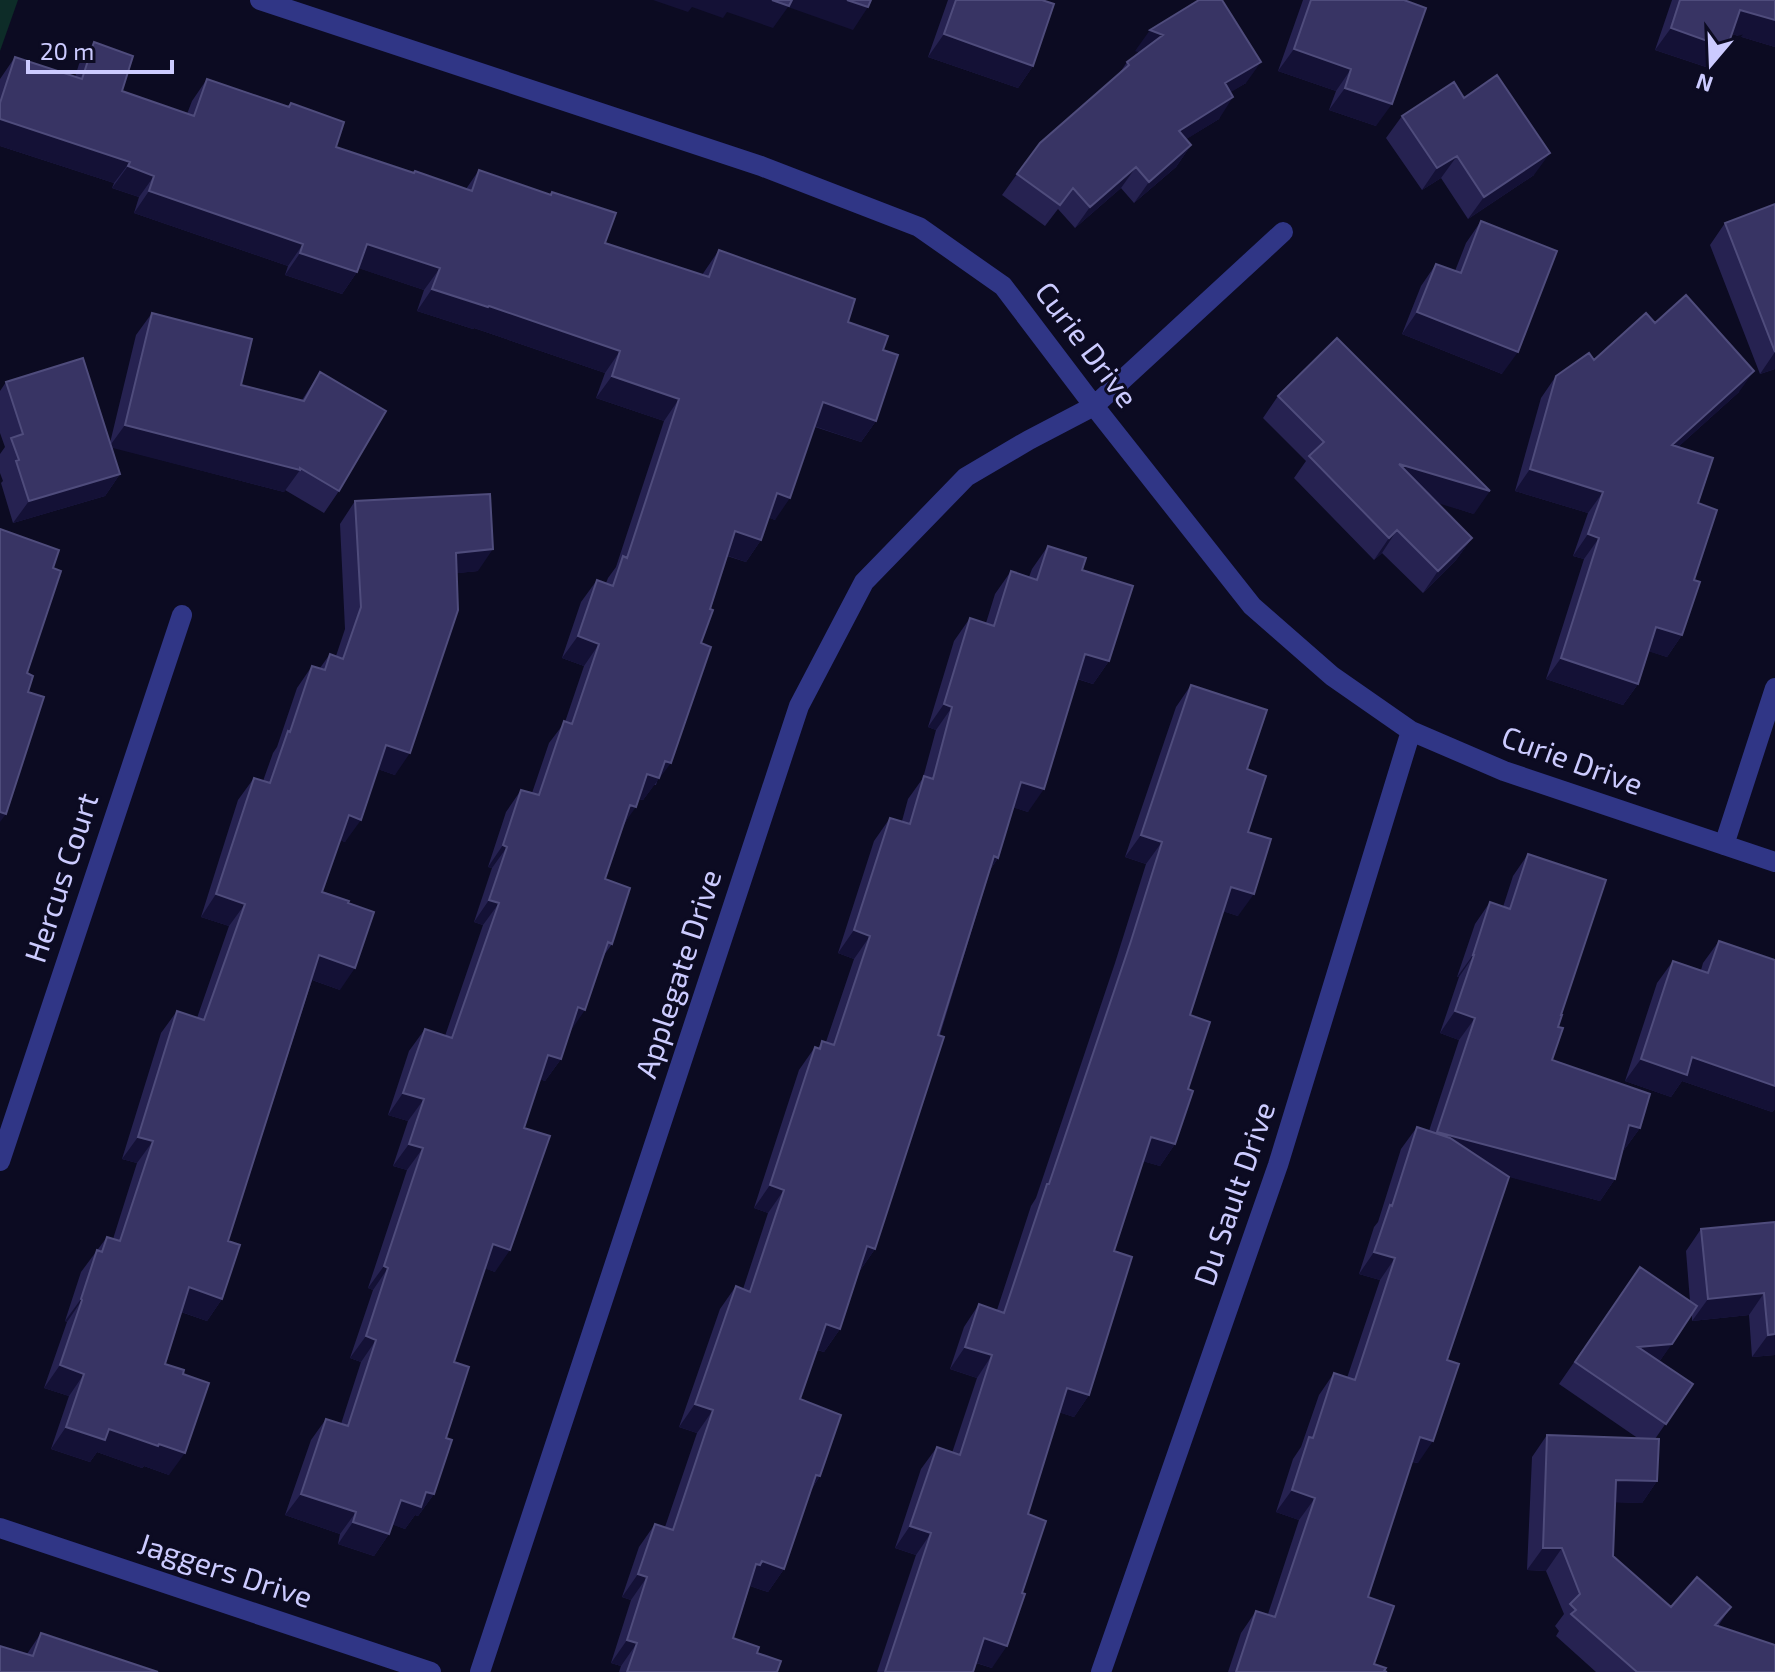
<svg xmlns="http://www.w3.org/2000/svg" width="1775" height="1672" font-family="'Exo 2',sans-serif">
	<rect width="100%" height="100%" fill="#0c0b22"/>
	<path fill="#0d2c28" d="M0,0H18L0,51Z"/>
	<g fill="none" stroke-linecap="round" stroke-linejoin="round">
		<path stroke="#303686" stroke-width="20" d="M260,0L761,166L919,227L1003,286L1094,406L1252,606L1332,676L1411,731L1504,771L1775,862
			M1724,845L1775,688
			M0,1161L182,615
			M0,1528L431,1672
			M480,1672L799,706L864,582L966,477L1029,440L1094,406L1283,232
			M1101,1672L1278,1165L1411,731"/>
	</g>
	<path fill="#262251" d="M948,0H1042L1033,66L1018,88L928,57Z
		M1303,0H1404L1376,126L1329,110L1336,91L1278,71Z
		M1672,0H1775V47L1732,34L1727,48L1712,69L1655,50Z
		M94,42L122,91L187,114L192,101L207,79L288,106L291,103L336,147L413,173L466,189L479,170L550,195L552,192L605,243L702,275L719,250L848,322L883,350L876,421L861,442L815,427L775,520L768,517L761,540L746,562L727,556L656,785H654L643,800L639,799L623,826L605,879L612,944L604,955L570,1032L561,1059L545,1081L540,1079L524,1128L495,1272L485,1268L454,1362L446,1438L434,1494L418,1516L415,1515L405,1529L392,1524L389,1534L374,1556L338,1544L340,1534L285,1515L311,1440L326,1419L341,1424L361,1362L350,1358L373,1290L368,1288L407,1170L393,1166L408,1121L388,1115L409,1051L425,1029L445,1036L483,925L474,922L492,868L488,867L506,812L521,790L532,793L549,743L565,722L584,666L562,658L581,602L597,580L606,583L608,578L616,567L664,421L596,398L605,373L474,328L473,329L417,311L424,290L359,268L357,272L342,294L285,275L288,266L134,213L139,197L112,188L114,183L0,146V79L15,57L75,77L79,64Z
		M1135,51L1246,83L1230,92L1219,119L1186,139L1191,145L1176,167L1134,203L1121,188L1075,228L1058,209L1045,226L1002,195L1017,174L1119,74L1127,62L1140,53Z
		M1402,116L1534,175L1468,219L1441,178L1422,190L1386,138Z
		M1775,204V369L1760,374L1710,245L1725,223Z
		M1481,221L1502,374L1402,334L1421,286L1436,264L1455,271L1466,243Z
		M152,313L241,385L302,400L320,372L339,491L324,513L285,490L284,492L112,447L120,474L105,496L13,523L1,483L3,481L0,473V454L5,447L0,433V391L6,382L110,443L136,335Z
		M1655,323L1739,392L1678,447L1698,503L1694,580L1682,635L1667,657L1649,651L1638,684L1623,705L1546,679L1584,559L1573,556L1588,513L1515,491L1541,398L1556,376L1594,360Z
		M1278,396L1474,514L1437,502L1472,538L1456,560L1423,593L1382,553L1374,560L1294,478L1306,461L1263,418Z
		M355,501L478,571L457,573L395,775L378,769L345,842L340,840L322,892L340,990L312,980L228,1241L222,1299L207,1321L181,1312L165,1364L183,1374L169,1475L144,1466L142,1468L97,1452L90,1462L51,1449L69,1396L44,1388L67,1322L65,1321L81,1272L107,1237L113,1239L137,1163L122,1159L161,1033L177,1011L197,1018L229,926L201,917L238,800L254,778L263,781L273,753L277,747L297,688L312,666L320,668L330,654L336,656L345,629L340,524Z
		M1048,546L1082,570L1109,661L1093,684L1077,679L1028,812L1013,807L998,858L990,870L875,1249L859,1272L840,1329L824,1352L817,1350L800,1399L820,1476L811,1490L784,1569L768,1592L750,1586L733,1638L757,1653L777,1672H619L621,1666L611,1663L631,1600L622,1597L639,1547L655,1524L665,1527L697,1433L679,1427L720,1309L736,1286L743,1289L768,1213L754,1208L799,1070L815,1047L818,1048L822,1041L826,1042L854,959L838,953L874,841L890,818L902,821L908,799L923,778L936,730L928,727L954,641L970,618L986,623L995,594L1011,571L1029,577L1032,569Z
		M1191,685L1247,769L1248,832L1238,916L1223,911L1190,1015L1188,1089L1175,1144L1160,1166L1143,1161L1114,1251L1089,1395L1074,1417L1059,1412L1028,1514L992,1668L976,1663L973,1672H877L916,1555L895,1548L921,1469L937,1447L952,1453L977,1378L950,1369L964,1327L979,1304L997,1310L1031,1206L1036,1198L1115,963L1146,864L1125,857L1176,707Z
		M1528,854L1561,1015L1552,1060L1640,1128L1624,1150H1622L1615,1179L1600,1201L1507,1176L1447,1360L1418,1463L1412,1462L1368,1597L1374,1664L1387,1672H1228L1241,1633L1256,1611L1268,1614L1299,1520L1276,1512L1293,1459L1301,1447L1319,1395L1334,1373L1347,1378L1380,1280L1359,1274L1374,1227L1378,1222L1401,1149L1417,1127L1429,1131L1459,1040L1440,1033L1459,977H1457L1475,924L1490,902L1503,907L1513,876Z
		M1719,941L1774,1110L1772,1112L1682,1081L1671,1097L1625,1081L1657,983L1673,961L1701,970L1703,963Z
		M1775,1222V1355L1752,1357L1749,1315L1692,1321V1314L1659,1362L1693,1384L1655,1439L1657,1481L1642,1503L1615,1502L1613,1556L1671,1607H1731L1718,1626L1775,1672H1596L1556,1636L1559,1631L1555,1626L1564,1614L1546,1571L1527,1570L1532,1457L1547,1435L1639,1439L1559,1384L1640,1267L1690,1301L1686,1251L1701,1229Z
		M41,1633L158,1672H0L27,1654Z"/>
	<path fill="#141136" d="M653,0H847L868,7L853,30L788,7L773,28L727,12L723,18L692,7L688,12Z
		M1740,10L1775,20V47L1725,32Z
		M1671,28L1727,48L1712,69L1655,50Z
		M1150,30L1163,35L1148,56L1135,51Z
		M944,34L1033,66L1018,88L928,57Z
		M1294,49L1351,69L1336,91L1278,71Z
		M1261,62L1246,83L1210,105L1225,83Z
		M1345,88L1392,104L1376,126L1329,110Z
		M1233,97L1219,119L1164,153L1179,131Z
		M0,119L130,162L114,183L0,146Z
		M1191,145L1176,167L1134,203L1149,182Z
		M1550,153L1534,175L1468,219L1484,197Z
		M1457,156L1441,178L1422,190L1437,168Z
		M128,166L154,176L139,197L112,188Z
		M1136,167L1121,188L1075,228L1090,207Z
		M149,191L303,244L288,266L134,213Z
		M367,244L440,268L424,290L352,266Z
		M300,253L357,272L342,294L285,275Z
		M432,289L489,306L620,351L605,373L474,328L473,329L417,311Z
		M1417,312L1518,352L1502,374L1402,334Z
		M1775,352V369L1760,374Z
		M1754,371L1739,392L1657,466L1672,445Z
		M612,376L679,399L664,421L596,398Z
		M823,402L876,421L861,442L808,424Z
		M125,425L300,470L284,492L109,447Z
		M1399,464L1490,491L1474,514L1384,487Z
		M1530,469L1603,492L1588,513L1515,491Z
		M120,474L105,496L13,523L29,501Z
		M777,493L790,498L775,520L761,515Z
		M1397,530L1382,553L1374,560L1389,538Z
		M735,531L761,540L746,562L720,553Z
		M1588,534L1599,538L1584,559L1573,556Z
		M1472,538L1456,560L1423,593L1438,571Z
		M493,549L478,571L441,575L456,553Z
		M1656,627L1682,635L1667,657L1641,649Z
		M578,636L599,644L584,666L562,658Z
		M1085,654L1109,661L1093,684L1069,676Z
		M1561,658L1638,684L1623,705L1546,679Z
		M944,704L952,707L936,730L928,727Z
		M386,745L410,753L395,775L371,767Z
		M665,761L671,763L643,800L632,796L647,774Z
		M1021,782L1044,789L1028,812L1005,805Z
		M630,805L636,807L620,829Z
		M0,812L6,814L0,822Z
		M349,815L361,820L345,842L333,838Z
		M1141,835L1162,842L1146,864L1125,857Z
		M503,845L507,847L492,868L488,867Z
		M994,856L998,858L982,881Z
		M1231,887L1254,894L1238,916L1216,909Z
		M216,894L245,904L229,926L201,917Z
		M489,900L499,903L483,925L474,922Z
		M854,930L870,936L854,959L838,953Z
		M319,955L355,968L340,990L304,977Z
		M1473,955H1474L1459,977H1457Z
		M578,1007L585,1010L570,1032Z
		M1455,1011L1475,1018L1459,1040L1440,1033Z
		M548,1055L561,1059L545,1081L533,1077Z
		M1692,1057L1775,1086V1110H1774L1772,1112L1682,1081L1671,1097L1625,1081L1641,1059Z
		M403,1093L424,1099L408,1121L388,1115Z
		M1629,1125L1640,1128L1624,1150L1614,1147Z
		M1437,1132L1615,1179L1600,1201L1421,1154Z
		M138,1137L153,1141L137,1163L122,1159Z
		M1151,1137L1175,1144L1160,1166L1135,1159Z
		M409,1144L423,1148L407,1170L393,1166Z
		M770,1185L784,1190L768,1213L754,1208Z
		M493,1244L510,1250L495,1272L478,1266Z
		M867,1246L875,1249L859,1272Z
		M1374,1252L1395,1258L1380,1280L1359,1274Z
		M384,1266L388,1268L373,1290L368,1288Z
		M189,1287L222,1299L207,1321L173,1309Z
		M1764,1293L1749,1315L1692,1321L1708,1299Z
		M81,1299L82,1300L67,1322L65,1321Z
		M826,1324L840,1329L824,1352L810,1347Z
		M1775,1334V1355L1752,1357L1768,1335Z
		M366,1336L376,1340L361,1362L350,1358Z
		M1672,1344L1656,1366L1638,1347Z
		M965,1347L992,1355L977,1378L950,1369Z
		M60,1365L84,1374L69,1396L44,1388Z
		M1067,1388L1089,1395L1074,1417L1051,1410Z
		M695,1404L713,1410L697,1433L679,1427Z
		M66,1427L109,1429L185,1453L169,1475L144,1466L142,1468L97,1452L90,1462L51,1449Z
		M1420,1437L1433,1441L1418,1463L1405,1459Z
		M816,1475L820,1476L804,1499Z
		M1616,1480L1657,1481L1642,1503L1601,1502Z
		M1292,1490L1315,1498L1299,1520L1276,1512Z
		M426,1492L434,1494L418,1516L415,1515L405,1529L385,1522L401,1500Z
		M301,1494L356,1512L340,1534L285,1515Z
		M353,1522L389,1534L374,1556L338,1544Z
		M910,1526L931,1533L916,1555L895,1548Z
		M1543,1548H1562L1546,1571L1527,1570Z
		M762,1561L784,1569L768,1592L747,1585L756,1564Z
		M638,1574L647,1577L631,1600L622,1597Z
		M984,1638L1007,1646L992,1668L968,1660Z
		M627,1640L637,1643L621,1666L611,1663Z"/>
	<path fill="#383464" stroke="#4f4c7c" stroke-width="2" d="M772,0H792L789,6Z
		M847,0H871L868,7Z
		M956,0H1042L1054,4L1033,66L944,34Z
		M1199,0H1222L1261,62L1225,83L1233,97L1179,131L1191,145L1149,182L1136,167L1090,207L1073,188L1060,205L1017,174L1040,143L1129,65L1127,62L1163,35L1150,30Z
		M1311,0H1404L1426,8L1392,104L1345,88L1351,69L1294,49Z
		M1680,0H1775V20L1740,10L1727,48L1671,28Z
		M94,42L133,56L122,91L194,116L207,79L289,107L291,103L344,122L336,147L414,173L415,171L472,191L479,170L551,195L552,192L616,213L605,243L709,277L719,250L855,299L848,322L888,336L883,350L898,355L876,421L823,402L790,498L777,493L761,540L735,531L710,609L713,610L701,643L711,647L671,763L665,761L659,778L647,774L636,807L630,805L605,879L630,888L612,944L608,942L585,1010L578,1007L561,1059L548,1055L524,1128L550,1136L510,1250L493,1244L454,1362L469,1367L446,1438L452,1440L434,1494L426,1492L421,1507L401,1500L389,1534L353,1522L356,1512L301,1494L326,1419L348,1426L376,1340L366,1336L388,1268L384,1266L423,1148L409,1144L424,1099L403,1093L425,1029L452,1038L499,903L489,900L507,847L503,845L521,790L539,795L564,721L572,724L599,644L578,636L597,580L613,586L623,556L627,558L679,399L612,376L620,351L489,306L488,307L432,289L440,268L367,244L357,272L300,253L303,244L149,191L154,176L128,166L130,162L0,119V103L15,57L82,79Z
		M1497,75L1550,153L1484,197L1457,156L1437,168L1402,116L1454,82L1464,98Z
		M1775,204V352L1725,223Z
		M1481,221L1557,251L1518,352L1417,312L1436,264L1461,273Z
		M1686,295L1754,371L1672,445L1713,458L1698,503L1717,510L1694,580L1700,582L1682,635L1656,627L1638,684L1561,658L1599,538L1588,534L1603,492L1530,469L1556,376L1589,353L1594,360L1646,313L1655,323Z
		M152,313L252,339L241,385L304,401L320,372L386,411L339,491L300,468V470L125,425Z
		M1337,338L1490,491L1399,464L1472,538L1438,571L1397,530L1389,538L1309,456L1324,442L1278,396Z
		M83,358L120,474L29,501L16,461L19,460L11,438L23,434L6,382Z
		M490,494L493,549L456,553L458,610L410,753L386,745L361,820L349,815L322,892L349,901L348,903L374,912L355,968L319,955L228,1241L240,1245L222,1299L189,1287L165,1364L184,1370L183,1374L209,1383L185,1453L159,1444L158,1446L109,1429L105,1440L66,1427L84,1374L60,1365L82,1300L81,1299L97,1250L102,1252L107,1237L120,1241L153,1141L138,1137L177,1011L204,1020L245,904L216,894L254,778L270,783L288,731L290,732L312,666L325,670L330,654L343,659L361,607L355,501Z
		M0,529L59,550L53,568L61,571L27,673L33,676L28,692L44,697L6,814L0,812Z
		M1048,546L1086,558L1082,570L1133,586L1109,661L1085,654L1044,789L1021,782L998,858L994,856L938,1035L944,1037L875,1249L867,1246L840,1329L826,1324L800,1399L841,1415L820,1476L816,1475L784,1569L762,1561L760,1565L756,1564L733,1638L759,1647L757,1653L781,1661L777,1672H627L637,1643L627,1640L647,1577L638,1574L655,1524L673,1530L713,1410L695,1404L736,1286L750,1292L784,1190L770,1185L815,1047L820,1049L822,1041L834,1045L870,936L854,930L890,818L910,824L924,776L933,779L952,707L944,704L970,618L994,626L1011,571L1037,580Z
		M1191,685L1267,710L1247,769L1266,776L1248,832L1271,839L1254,894L1231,887L1190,1015L1210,1022L1188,1089L1193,1091L1175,1144L1151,1137L1114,1251L1132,1257L1089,1395L1067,1388L1028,1514L1046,1521L1022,1593L1025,1594L1007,1646L984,1638L973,1672H885L931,1533L910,1526L937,1447L960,1455L992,1355L965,1347L979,1304L1004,1313L1047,1184H1049L1131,941L1162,842L1141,835Z
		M1528,854L1606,880L1561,1015H1562L1558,1027L1563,1028L1552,1060L1650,1094L1640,1128L1629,1125L1615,1179L1437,1132L1475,1018L1455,1011L1474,955H1473L1490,902L1510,909Z
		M1719,941L1775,960V1086L1692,1057L1687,1075L1641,1059L1673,961L1708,973Z
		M1417,1127L1450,1138L1509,1177L1447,1360L1459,1364L1433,1441L1420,1437L1368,1597L1394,1606L1374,1664L1386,1668L1384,1671L1387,1672H1236L1256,1611L1275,1617L1315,1498L1292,1490L1309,1437L1313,1438L1334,1373L1355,1380L1395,1258L1374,1252L1390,1205L1392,1206Z
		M1775,1222V1334L1768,1335L1764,1293L1708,1299L1701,1229Z
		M1640,1267L1697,1306L1672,1344L1638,1347L1693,1384L1666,1424L1575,1362Z
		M1547,1435L1659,1439L1657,1481L1616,1480L1613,1556L1671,1607L1697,1577L1731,1607L1715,1625L1775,1645V1672H1637L1571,1614L1576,1610L1570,1604L1580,1594L1562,1548H1543Z
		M41,1633L158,1672H0V1646L33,1656Z"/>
	<g text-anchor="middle" stroke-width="6" stroke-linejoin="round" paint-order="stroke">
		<g font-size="30" fill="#cccbff" stroke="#0c0b22">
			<text transform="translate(1086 345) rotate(53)" y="10">Curie Drive</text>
			<text transform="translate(1572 761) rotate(20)" y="10">Curie Drive</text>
			<text transform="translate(62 878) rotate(-72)" y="10">Hercus Court</text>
			<text transform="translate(679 974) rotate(-72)" y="10">Applegate Drive</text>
			<text transform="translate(1235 1194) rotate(-71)" y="10">Du Sault Drive</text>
			<text transform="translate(225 1571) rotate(18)" y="10">Jaggers Drive</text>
		</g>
	</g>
	<g transform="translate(1711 64) rotate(199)" stroke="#0c0b22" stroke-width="6" paint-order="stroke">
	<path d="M0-6L14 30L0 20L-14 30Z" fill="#cccbff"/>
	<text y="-12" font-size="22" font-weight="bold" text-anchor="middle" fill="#cccbff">N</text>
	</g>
	<path d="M28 60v12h144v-12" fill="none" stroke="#cccbff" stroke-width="4"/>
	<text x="40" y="60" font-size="24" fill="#cccbff" stroke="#0c0b22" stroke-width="6" paint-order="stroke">20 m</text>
</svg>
